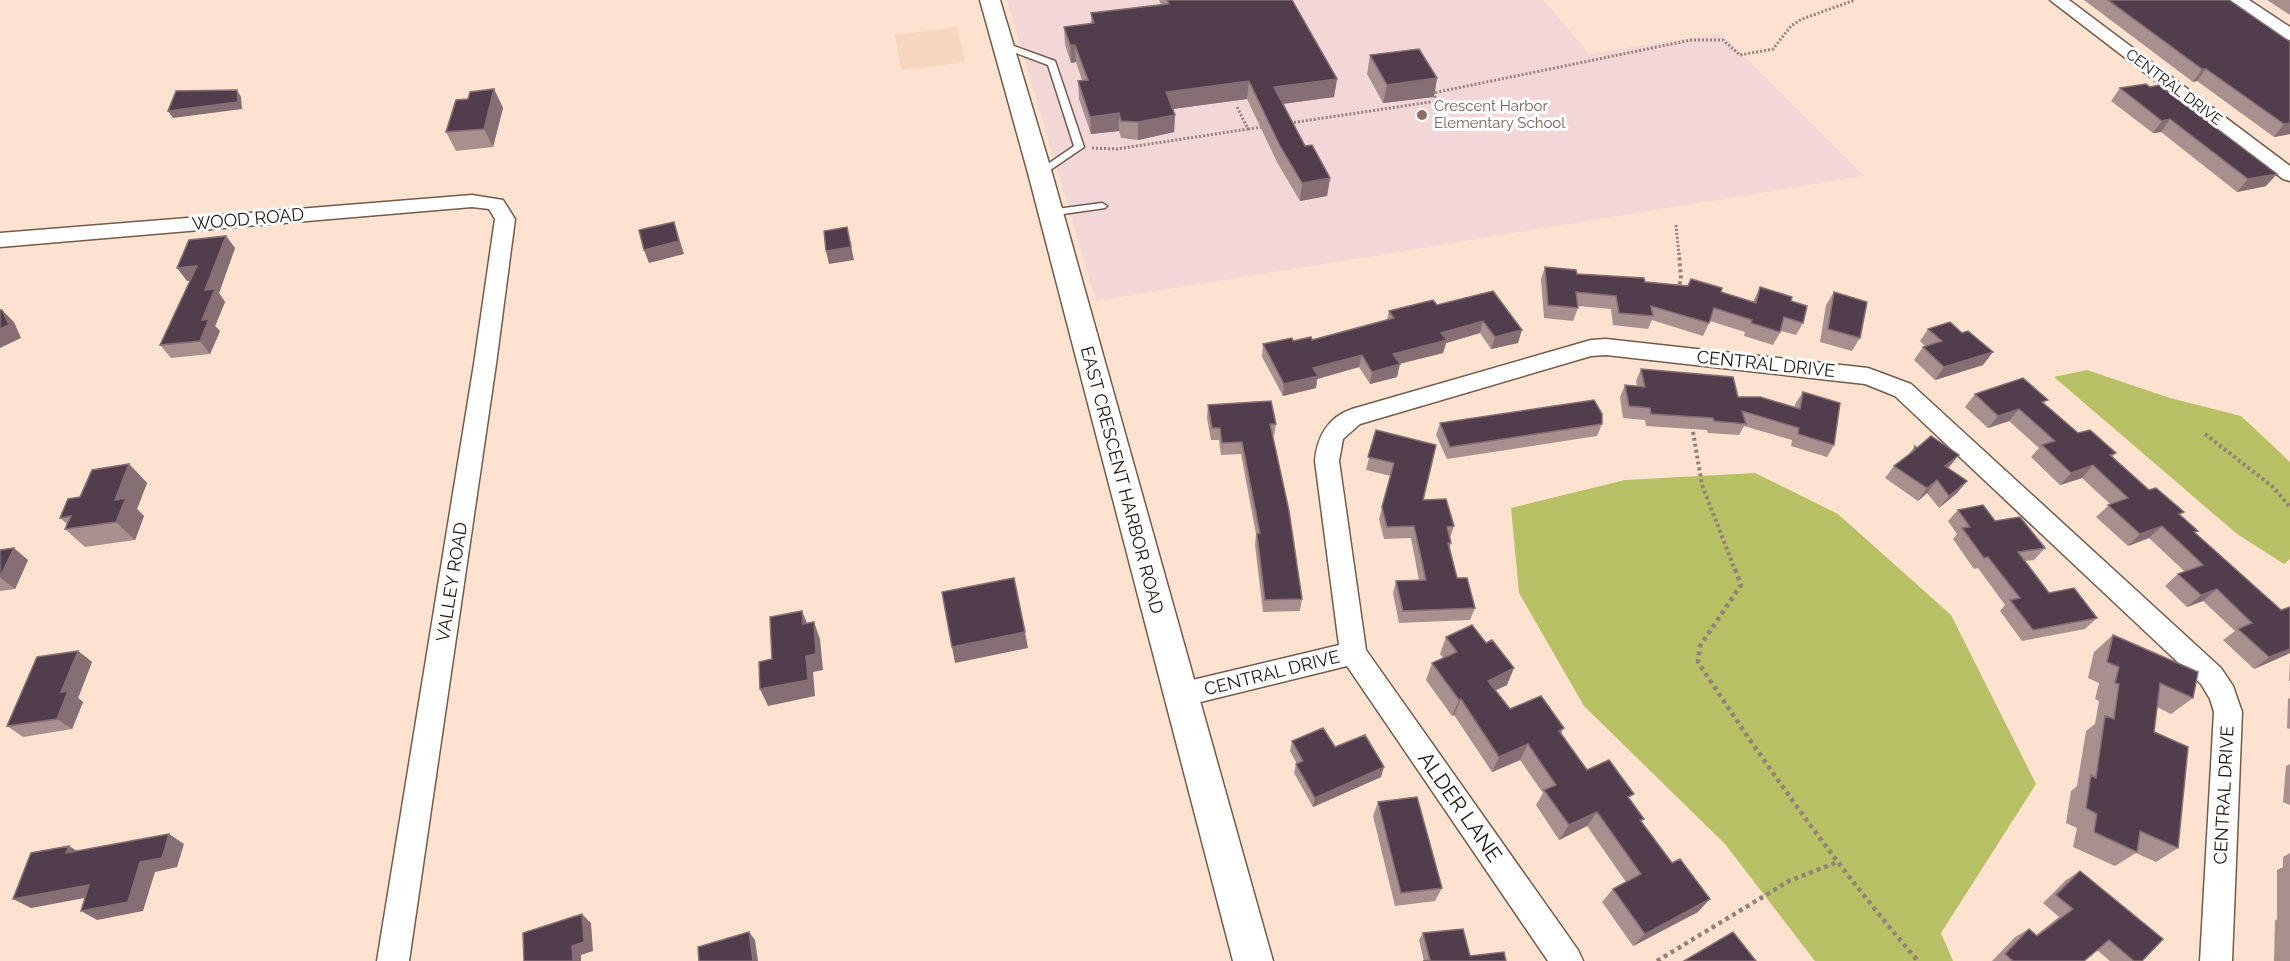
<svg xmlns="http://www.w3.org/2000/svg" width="2290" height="961" font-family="Raleway,sans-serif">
	<rect width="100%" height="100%" fill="#fde2d0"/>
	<path fill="#f7d6be" d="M957,27L965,62L901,70L895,35Z"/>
	<path fill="#f2d7d6" d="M1007,0H1544L1589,54L1721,33L1864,176L1096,301Z"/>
	<path fill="#b7c064" d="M2087,370L2170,398L2241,416L2290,462V559L2284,564L2237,534L2054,377Z
		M1755,473L1838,514L1951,615L2036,784L1941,933L1953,961H1815L1725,844L1584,706L1519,593L1511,508L1625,480Z"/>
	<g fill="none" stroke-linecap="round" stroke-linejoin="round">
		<defs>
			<path id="service" d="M1003,42L1055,61L1084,147L1043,175L1040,176L1035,173L1074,146L1048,65L1000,47L999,45Z
				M1102,203L1107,206L1105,208L1049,216L1044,213L1049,210Z"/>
			<path id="minor" d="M2050,0H2069L2290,166V181L2283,179Z
				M2230,0H2249L2290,27V40L2284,39Z
				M472,195L503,200L515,219L496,364L409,961H377L474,364L495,219L489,209L472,207L0,247V233Z
				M1606,339L1868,368L1911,384L2221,668L2233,686L2242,712L2232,961H2200L2214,712L2210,699L2201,684L1895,396L1865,384L1606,355L1591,356L1360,424L1343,439L1339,461L1366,650L1578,950L1583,961H1548L1347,666L1180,707L1170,704L1166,695L1170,686L1180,683L1339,645L1315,461C1317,437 1328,417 1352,409L1591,340Z"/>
			<path id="tertiary" d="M980,0H1000L1052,173L1273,961H1233L1028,173Z"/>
		</defs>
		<use href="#service" stroke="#725b4b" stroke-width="3"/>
		<use href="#minor" stroke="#725b4b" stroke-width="3"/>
		<use href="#tertiary" stroke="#725b4b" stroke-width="3"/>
		<path stroke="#958276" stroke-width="3" stroke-dasharray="2 2" stroke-linecap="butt" d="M1290,123L1437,101L1433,93L1691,40H1723L1740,55L1773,49L1791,26L1802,19L1855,0
			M1248,129L1265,127
			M1092,148L1117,149L1248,129L1237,107
			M1676,225L1679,255"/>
		<path stroke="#958276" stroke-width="4" stroke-dasharray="3 3" stroke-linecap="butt" d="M1678,290L1681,279L1679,253
			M1692,426L1702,485L1735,570
			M2205,434L2273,487L2290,507"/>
		<path stroke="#958276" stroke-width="4.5" stroke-dasharray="4 4" stroke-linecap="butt" d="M1735,569L1741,585L1700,646L1698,662C1766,766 1837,867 1918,961
			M1657,961L1789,881L1835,863"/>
		<use href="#service" fill="#fff" fill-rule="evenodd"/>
		<use href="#minor" fill="#fff" fill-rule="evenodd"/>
		<use href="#tertiary" fill="#fff" fill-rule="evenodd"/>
	</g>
	<path fill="#a8908e" d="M1159,0H1292L1337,79L1334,97L1283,104L1305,146L1330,178L1327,196L1300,201L1278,164L1247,99L1172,109L1175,115L1174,132L1138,140L1121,138L1119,131L1091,134L1079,99L1078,81L1082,80L1076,62L1071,63L1065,45L1064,27L1091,24V13L1161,4Z
		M2084,0H2229L2290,42V134L2274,137L2197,81L2193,82Z
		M2267,0H2290V15Z
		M1370,55L1437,78L1434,97L1383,103L1367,74Z
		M2150,87L2266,186L2237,192L2161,132L2153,133L2111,101L2120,88Z
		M494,89L503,108L493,147L456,151L446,132L468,99Z
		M226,236L235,248L219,293L225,302L215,326L220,331L210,354L171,358L160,345L190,281H187Z
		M1545,267L1577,274L1687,286L1691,279L1721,292L1753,302L1760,287L1791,301L1803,323L1796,335L1781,331L1773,345L1744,336L1745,332L1710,321L1703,336L1652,320L1648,329L1613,325L1611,309L1578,306V308L1573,321L1544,318L1541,279Z
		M1493,291L1518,343L1491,349L1480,333L1446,343L1443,353L1399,364L1397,377L1370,384L1359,367L1317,379L1316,388L1283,396L1262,357L1263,344L1293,341L1312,340L1387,320L1389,311L1437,305Z
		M1834,292L1860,338L1852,351L1820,342L1826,305Z
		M1928,329L1983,365L1935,380L1914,360L1923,347L1925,346L1920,341Z
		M1641,369L1738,397L1795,407V404L1803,392L1834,445L1827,457L1791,446L1792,440L1744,426L1739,435L1708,433L1707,430L1646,426L1645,420L1623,418L1620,397L1625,385L1637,387L1636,381Z
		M1975,394L2045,404L2078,433L2116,453L2112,457L2149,490L2198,531L2195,533L2290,653L2254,669L2223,640L2235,631L2203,601L2187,607L2165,586L2178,574L2185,572L2183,570L2149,538L2128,546L2096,517L2110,504L2082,478L2060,485L2031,457L2039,448L2009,421L1988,428L1965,407Z
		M1208,405L1276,424L1274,436H1273L1302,599L1300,611L1263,612L1255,545L1256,534L1241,454L1221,455L1219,440H1211L1207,418Z
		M1440,423L1602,424L1597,436L1447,459L1436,435Z
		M1376,430L1423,500L1454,526L1450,538L1451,543L1450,548L1457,578L1475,608L1470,620L1399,623L1393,593L1396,581L1419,580L1411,538L1384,539L1379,519L1391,476L1366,470Z
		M1915,446L1917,448L1959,455L1948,468L1967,481L1957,493L1939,508L1927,493L1918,501L1885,478L1894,466L1909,454Z
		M129,464L147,483L137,509L144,516L135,540L85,547L65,529L67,524L60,518L80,497Z
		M1958,510L1995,521L2045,548L2034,560L2024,561L2049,593L2097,618L2085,629L2022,641L2000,611L2005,605L1978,568L1974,569L1953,539L1957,534L1948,521Z
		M0,550L28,560L15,589L0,591Z
		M2113,635L2193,698L2171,714L2157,707L2154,732L2178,848L2156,862L2136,853L2115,866L2073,847L2077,828L2066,823L2071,791L2077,786L2086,731L2095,724L2099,701L2095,699L2099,683L2088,678L2094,652Z
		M1446,637L1507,685L1495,690L1510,709L1564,728L1561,734L1587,770L1630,800L1644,819L1641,822L1698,912L1633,946L1602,902L1613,889L1626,882L1587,826L1559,840L1536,805L1543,793L1520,760L1492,772L1454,715L1452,716L1426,680L1432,663L1443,658L1440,654Z
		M78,651L92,662L78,698L83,702L72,729L23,737L7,726Z
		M2290,659V681H2289Z
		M2290,698V729L2287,728L2288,699Z
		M1292,741L1335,747L1381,777L1313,807L1294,773L1296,764H1297L1290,751Z
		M2290,764V805L2283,802L2286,766Z
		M1378,802L1442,888L1435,901L1395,906L1373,816Z
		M2290,853V961H2274L2275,921L2277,919V870L2283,867V857Z
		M2080,871L2142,961H2110L2097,950L2084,961H1992L2015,937L2029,929L2036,935L2059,917L2043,903L2066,880Z
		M1423,933L1470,956L1424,961L1419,940Z"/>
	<path fill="#856e74" d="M1070,45H1075L1076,62L1071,63Z
		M2202,69H2206L2197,81L2193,82Z
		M1437,78L1434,97L1383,103L1387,85Z
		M1337,79L1334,97L1273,105L1274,87Z
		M1249,81L1247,99L1165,110L1166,92Z
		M494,89L503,108L493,147L484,129Z
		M237,90L241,97L242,109L173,118L168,111Z
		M1119,113V131L1091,134L1090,117Z
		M1175,115L1174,132L1138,140V122Z
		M2170,119L2161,132L2153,133L2162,121Z
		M2290,123V134L2274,137L2284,124Z
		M2277,174L2266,186L2237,192L2248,179Z
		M1330,178L1327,196L1300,201L1302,183Z
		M674,222L684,254L649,263L644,250Z
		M847,227L854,260L829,264L826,251Z
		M226,236L235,248L219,293L225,302L215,326L220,331L210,354L200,341L205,290Z
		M197,266L207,279L187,281L177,268Z
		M2,310L14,322L21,338L0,348V329Z
		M1483,321L1480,333L1446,343L1443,353L1390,366L1393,354L1441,333Z
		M1522,330L1518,343L1491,349L1495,337Z
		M1993,352L1983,365L1935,380L1944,367Z
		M1362,355L1359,367L1317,379L1316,388L1283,396L1284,384L1313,368Z
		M1400,364L1397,377L1370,384L1372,372Z
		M2019,409L2009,421L1988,428L1998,416Z
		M1959,455L1949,467L1935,479L1945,466Z
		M129,464L147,483L137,509L144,516L135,540L116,522L115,500Z
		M2093,465L2082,478L2060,485L2071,473Z
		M1937,480L1927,493L1918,501L1927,488Z
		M1967,481L1957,493L1939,508L1949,496Z
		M2162,526L2149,538L2128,546L2140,534Z
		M14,548L28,560L15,589L0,577Z
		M2217,589L2203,601L2187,607L2201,595Z
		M802,611L809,628L803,624Z
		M814,622L820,639L823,670L813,672L815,696L768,706L760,689L806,656Z
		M1025,632L1028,648L955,663L952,647Z
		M2290,649V653L2254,669L2269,657Z
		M78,651L92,662L78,698L83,702L72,729L57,719L61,692Z
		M1514,668L1507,685L1481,697L1488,681Z
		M1461,699L1454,715L1452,716L1459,700Z
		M1528,744L1520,760L1492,772L1499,757Z
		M1384,767L1381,777L1313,807L1315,798Z
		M1597,812L1587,826L1559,840L1569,825Z
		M169,834L184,844L177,867L155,872L143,911L97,920L81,911L140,862Z
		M69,846L85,856L66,853Z
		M89,885L106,894L31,908L13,899Z
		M1710,899L1698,912L1633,946L1645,934Z
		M582,914L591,923L593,951L581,955V961H573L572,946Z
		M749,932L755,940L758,961H753Z"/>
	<path fill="#523d4d" stroke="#856e74" stroke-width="1.5" d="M1167,0H1292L1337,79L1274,87L1305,146L1312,145L1330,178L1302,183L1280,146L1249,81L1166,92L1175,115L1138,122L1121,121L1119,113L1090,117L1078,81L1088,80L1075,45H1070L1064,27L1094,23L1091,13L1169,4Z
		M2108,0H2229L2290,42V123L2284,124L2206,69H2202Z
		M1419,49L1437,78L1387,85L1370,55Z
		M2146,84L2150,87L2159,85L2277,174L2248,179L2170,119L2162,121L2120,88Z
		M494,89L484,129L446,132L456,100L468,99L470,92Z
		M237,90L238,102L168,111L176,91Z
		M674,222L679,241L644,250L639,230Z
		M847,227L851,247L826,251L824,231Z
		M226,236L205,290L215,289L202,320L209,319L200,341L160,345L197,266L177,268L189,240Z
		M1545,267L1576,270L1577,274L1644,278L1645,282L1688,286L1691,279L1722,288L1721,292L1756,303L1760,287L1792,297L1791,301L1807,306L1803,323L1784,317L1780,332L1751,323L1752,320L1714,308L1709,323L1651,306L1653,316L1619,313L1616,296L1576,292L1578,308L1548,305Z
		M1493,291L1522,330L1495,337L1483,321L1441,333L1447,340L1393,354L1400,364L1372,372L1362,355L1313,368L1318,376L1284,384L1263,344L1292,338L1293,341L1311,337L1312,340L1394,318L1389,311L1433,300L1437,305Z
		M1834,292L1867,302L1860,338L1828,329Z
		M0,310H2L9,325L0,329Z
		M1950,322L1962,333L1968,331L1993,352L1944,367L1923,347L1942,341L1928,329Z
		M1641,369L1733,377L1738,397H1760L1800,409L1803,392L1840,403L1834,445L1798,434L1799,428L1742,411L1746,424L1714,421L1713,418L1651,414L1650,408L1629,406L1625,385L1645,387Z
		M2023,378L2048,400L2042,402L2078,433L2090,430L2116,453L2110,455L2149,490L2156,488L2184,512L2179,514L2198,531L2194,532L2281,610L2290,607V649L2269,657L2238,629L2252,623L2217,589L2201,595L2178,574L2203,565L2196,558L2162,526L2140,534L2108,505L2128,498L2093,465L2071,473L2042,445L2055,441L2019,409L1998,416L1975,394Z
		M1594,400L1602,414V424L1450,447L1440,423Z
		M1271,401L1276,424H1270L1289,511L1302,599L1265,600L1257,534L1260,533L1242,442L1222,443L1220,428H1212L1208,405Z
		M1376,430L1436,445L1423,500L1446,499L1454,526L1447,527L1451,543H1448L1457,578H1467L1475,608L1403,611L1396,581L1426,580L1414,526L1387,527L1382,507L1394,463L1368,457Z
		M1931,436L1959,455L1945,466L1967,481L1949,496L1937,480L1927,488L1894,466L1915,450V446L1917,448Z
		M129,464L115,500L126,498L116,522L65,529L71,516L60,518L68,499L80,497L92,470Z
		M1983,505L1995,521L2020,517L2045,548L2018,552L2049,593L2074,588L2097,618L2033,630L2010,600L2020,598L1988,557L1984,558L1962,528L1970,527L1958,510Z
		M14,548L0,577V550Z
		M1014,578L1025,632L952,647L942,592Z
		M802,611L803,624L814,622L816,654L806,656L808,680L760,689L759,662L772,659L770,617Z
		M1472,625L1486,643L1492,640L1514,668L1488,681L1510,709L1541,696L1564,728L1559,731L1587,770L1609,760L1634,794L1628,797L1644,819L1640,820L1672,863L1680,859L1710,899L1645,934L1613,889L1641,874L1597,812L1569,825L1544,790L1556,785L1528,744L1499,757L1461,699L1459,700L1432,663L1457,652L1446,637Z
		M2113,635L2198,672L2193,698L2160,683L2154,732L2188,747L2178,848L2140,831L2137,852L2094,832L2097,814L2086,808L2091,775L2096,778L2105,716L2114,719L2119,684L2115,683L2119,667L2107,662Z
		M78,651L61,692L68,691L57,719L7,726L37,657Z
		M1323,728L1335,747L1365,735L1384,767L1315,798L1296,764L1303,761L1292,741Z
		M1417,797L1442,888L1401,893L1378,802Z
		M169,834L162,858L140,862L128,902L81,911L89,885L13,899L31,853L69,846L66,853Z
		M2080,871L2163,939L2142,961H2134L2109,940L2084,961H2013L2005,954L2029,929L2037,936L2073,909L2056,895Z
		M582,914L584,942L572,946L573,961H524L523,933Z
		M1463,929L1470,956L1504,952L1506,961H1423L1430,960L1423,933Z
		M749,932L753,961H699L698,947Z
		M1733,932L1756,961H1684Z"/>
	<circle fill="#8d6e63" stroke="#fff" stroke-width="2" cx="1422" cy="115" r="6"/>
	<g text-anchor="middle" stroke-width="6" stroke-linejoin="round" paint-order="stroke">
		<g font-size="15" fill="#201711" stroke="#fff">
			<text transform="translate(2174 87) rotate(37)" y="5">CENTRAL DRIVE</text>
		</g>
		<g font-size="15" fill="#785e54" stroke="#fff" text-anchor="start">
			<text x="1434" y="111">Crescent Harbor<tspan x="1434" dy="17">Elementary School</tspan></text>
		</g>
		<g font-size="18" fill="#201711" stroke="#fff">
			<text transform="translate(248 219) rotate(-5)" y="6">WOOD ROAD</text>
			<text transform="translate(1766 364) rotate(6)" y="6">CENTRAL DRIVE</text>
			<text transform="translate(1122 480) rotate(75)" y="6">EAST CRESCENT HARBOR ROAD</text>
			<text transform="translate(452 582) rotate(-81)" y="6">VALLEY ROAD</text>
			<text transform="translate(1272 673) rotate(-14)" y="6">CENTRAL DRIVE</text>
			<text transform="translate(2224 795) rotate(-87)" y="6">CENTRAL DRIVE</text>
		</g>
		<g font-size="21" fill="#201711" stroke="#fff">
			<text transform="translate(1460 807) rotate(55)" y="7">ALDER LANE</text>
		</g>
	</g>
</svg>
